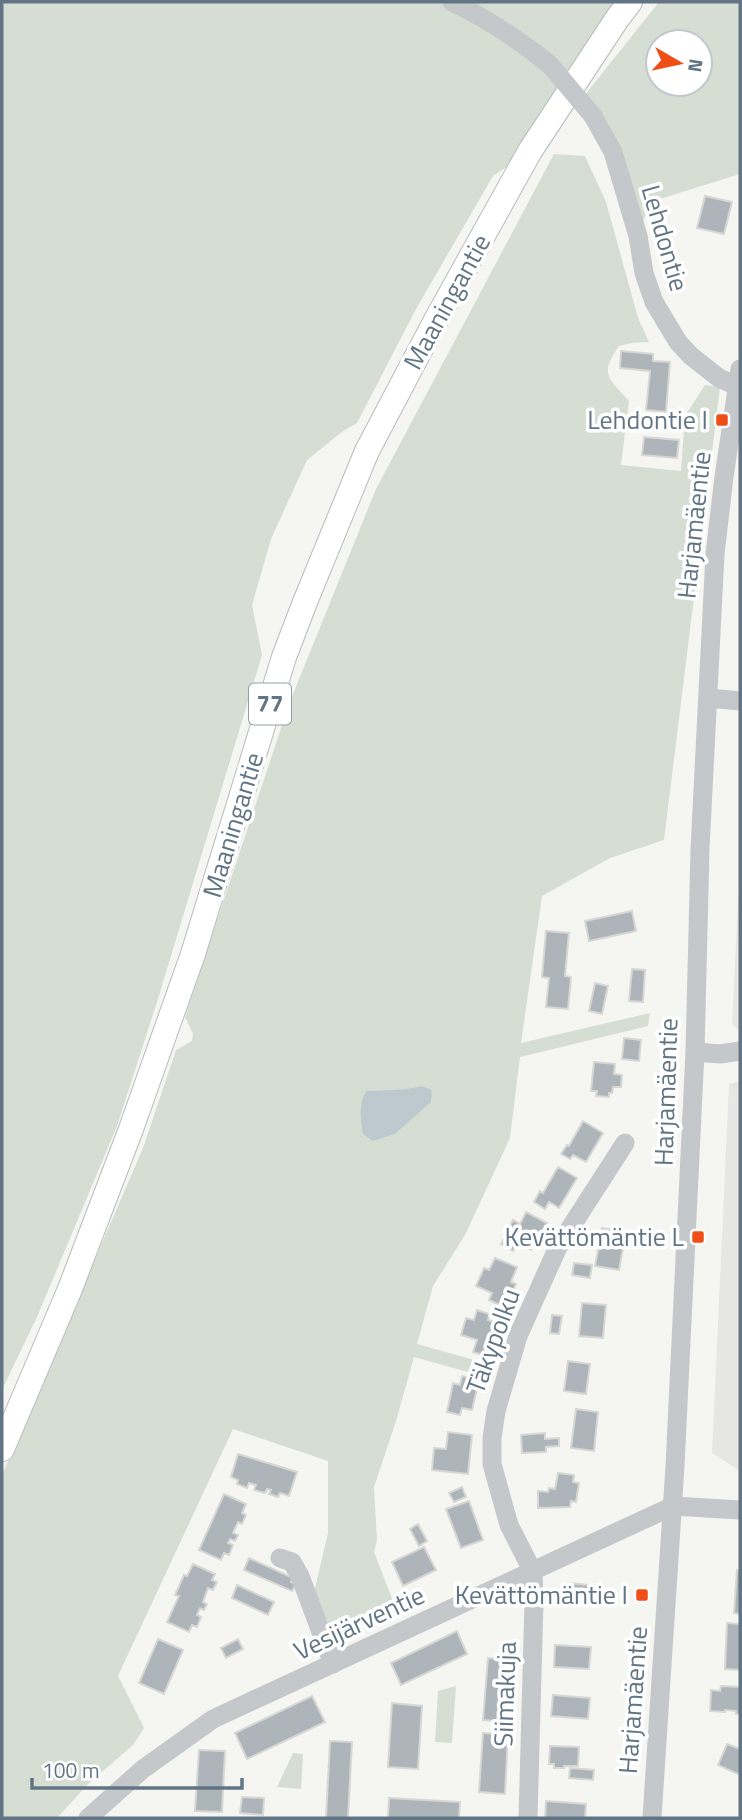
<svg xmlns="http://www.w3.org/2000/svg" width="742" height="1820" font-family="'Titillium Web',sans-serif">
	<rect width="100%" height="100%" fill="#f5f6f1"/>
	<path fill="#e6e7e5" d="M740,864V1031L732,1024Z
		M740,1081V1471L712,1453L729,1084Z"/>
	<path fill="#d6ddd2" fill-rule="evenodd" d="M2,2H630L530,151L493,176L416,309L357,423L343,431L307,460L271,539L252,605L262,655L157,1002L117,1126L37,1317L2,1390Z
		M659,2H740V174L650,202L638,236L613,152L580,101ZM658,42H700V84H658Z
		M554,154L585,156L606,202L638,318L649,342L632,343L619,346C599,375 608,377 629,401L621,465L681,471L685,416L705,385L720,387L664,840L610,858L542,896L521,1043L650,1013L648,1026L520,1057L510,1138L465,1235L433,1286L417,1344L496,1366L493,1379L414,1357L396,1421L374,1487L377,1541L374,1552L393,1601L329,1630L313,1597L328,1533V1461L233,1429L118,1676L144,1728L133,1745L88,1784L57,1818H2V1475L143,1148L176,1050L192,1041L193,1034L185,1017L289,704L376,489ZM422,1086L432,1090L430,1102L395,1134L373,1141L366,1091L406,1089Z
		M456,1686L452,1743L435,1742L438,1691Z
		M293,1753L303,1754L301,1789L277,1787Z"/>
	<path fill="#bdc9ce" d="M422,1086L432,1090L431,1102L395,1134L373,1141L363,1134C361,1119 358,1105 366,1091L406,1089Z"/>
	<path fill="#adb5ba" stroke="#d7d7d4" stroke-width="2" d="M705,196L732,202L724,234L697,228Z
		M621,351L653,354V361L670,362L666,412L646,410L650,371L620,368Z
		M644,437L679,440L677,458L642,455Z
		M632,911L636,931L589,941L585,921Z
		M546,931L569,933L565,976L571,977L568,1009L546,1007L549,978L542,977Z
		M632,969L645,970L643,1002L629,1001Z
		M595,983L608,986L602,1014L589,1011Z
		M624,1038L641,1040L639,1061L622,1059Z
		M594,1062L615,1064L614,1074L622,1075L621,1087H613L612,1093H609V1097L596,1096L597,1091H591Z
		M583,1121L603,1133L586,1162L573,1155L570,1159L561,1154L567,1145L569,1146Z
		M558,1167L577,1178L559,1208L549,1202L545,1209L534,1202L540,1191L543,1193Z
		M526,1212L547,1223L531,1250L518,1243L513,1251L501,1244L513,1220L520,1224Z
		M602,1228L626,1232L619,1270L595,1266Z
		M495,1258L517,1267L511,1282L516,1284L506,1308L489,1300L492,1293L476,1286L484,1268L489,1270Z
		M574,1263L592,1265L590,1278L572,1275Z
		M582,1303L606,1305L603,1338L579,1336Z
		M477,1310L489,1314L488,1320L499,1323L489,1357L473,1352L477,1340L461,1335L466,1318L474,1320Z
		M552,1315L562,1316L559,1334L550,1333Z
		M568,1361L590,1364L586,1394L564,1391Z
		M462,1376L479,1380L472,1410L462,1408L460,1415L447,1412L453,1383L460,1385Z
		M576,1409L598,1412L594,1451L571,1448Z
		M448,1432L472,1435L468,1474L432,1470L434,1448L446,1449Z
		M545,1433V1439L559,1438V1446L546,1447V1452L522,1453L521,1435Z
		M238,1454L297,1472L289,1496L280,1493L278,1497L269,1494L271,1490L267,1489L265,1493L254,1490L256,1485L249,1483L247,1488L237,1484L238,1480L231,1477Z
		M558,1473L574,1475L573,1482L579,1483L576,1502L571,1501L570,1507L538,1508V1491L548,1492L549,1488L555,1489Z
		M462,1487L466,1497L454,1502L449,1493Z
		M224,1494L246,1504L242,1513L246,1515L242,1524L238,1522L233,1533L238,1535L235,1541L230,1539L228,1543L233,1545L229,1555L224,1553L221,1560L199,1550Z
		M469,1501L483,1540L461,1548L446,1509Z
		M418,1524L427,1541L419,1546L410,1529Z
		M424,1547L436,1570L403,1586L392,1562Z
		M249,1558L293,1578L291,1582L296,1584L292,1591L244,1570Z
		M193,1564L215,1574L212,1580L217,1582L213,1590L208,1588L203,1602L207,1604L204,1610L200,1608L197,1615L201,1617L197,1627L192,1625L189,1632L167,1622L179,1596L175,1595L184,1575L187,1576Z
		M737,1570H740V1614L734,1613Z
		M568,1583L599,1586L597,1605L566,1602Z
		M237,1585L274,1602L268,1615L232,1598Z
		M727,1623L740,1624V1670L725,1669Z
		M457,1631L467,1654L401,1685L391,1663Z
		M158,1639L183,1650L164,1694L139,1683Z
		M238,1639L243,1649L226,1658L221,1648Z
		M555,1645L591,1647L589,1669L554,1667Z
		M488,1658L513,1660L508,1722L483,1720Z
		M721,1686L740,1687V1714H736V1711L725,1710V1712L710,1711L711,1690L720,1691Z
		M553,1695L590,1698L588,1719L551,1716Z
		M312,1696L325,1722L247,1759L235,1733Z
		M392,1703L422,1706L418,1769L388,1767Z
		M483,1733L508,1735L505,1794L479,1792Z
		M330,1741L352,1742L348,1818H326Z
		M727,1744L740,1749V1775L718,1765Z
		M550,1746L579,1747L578,1766H564V1768H554V1764H549Z
		M199,1750L225,1751L222,1812L195,1811Z
		M570,1768L594,1770L593,1780L569,1778Z
		M242,1797L264,1798L263,1815L240,1813Z
		M389,1798L460,1802L459,1818H388Z
		M546,1801L586,1804L585,1818H545Z"/>
	<g fill="none" stroke-linecap="round" stroke-linejoin="round">
		<defs>
			<path id="major" d="M2,1449L70,1289L131,1129L193,954L284,657L305,602L367,451L436,320L530,151L617,19L630,2"/>
		</defs>
		<use href="#major" stroke="#b7bbbf" stroke-width="26"/>
		<path stroke="#c4c8cb" stroke-width="19" d="M452,2C488,19 519,40 550,65
			M593,116L613,152L638,236L644,273L654,302L678,342L691,356L719,378L737,386
			M708,698L740,701
			M695,1052L720,1054L740,1051
			M280,1558L292,1562L300,1576L333,1664
			M88,1818L143,1769L213,1719L673,1506L740,1510
			M528,1818L534,1602L533,1572L509,1525L492,1464V1438L496,1411L518,1336L558,1247L625,1143
			M652,1818L675,1466L695,1052L700,849L715,554L724,477L740,369"/>
		<use href="#major" stroke="#fff" stroke-width="24"/>
		<path stroke="#c4c8cb" stroke-width="19" d="M550,65L593,116"/>
	</g>
	<g fill="#ef4e17" stroke="#fff" stroke-width="2.5">
		<rect x="715" y="413" width="14" height="14" rx="3.5"/>
		<rect x="691" y="1230" width="14" height="14" rx="3.5"/>
		<rect x="635" y="1588" width="14" height="14" rx="3.5"/>
	</g>
	<g text-anchor="middle" stroke-width="7" stroke-linejoin="round" paint-order="stroke">
		<rect fill="#fff" stroke="#919eaa" stroke-width="2" x="249" y="683.5" width="42" height="41" rx="5"/>
		<g font-size="24" font-weight="bold" fill="#627585">
			<text x="270" y="712">77</text>
		</g>
		<g font-size="26" fill="#627585" stroke="#fff">
			<text transform="translate(665 238) rotate(74)" y="9">Lehdontie</text>
			<text transform="translate(447 302) rotate(-61)" y="9">Maaningantie</text>
			<text transform="translate(694 525) rotate(-84)" y="9">Harjamäentie</text>
			<text transform="translate(233 825) rotate(-73)" y="9">Maaningantie</text>
			<text transform="translate(666 1092) rotate(-88)" y="9">Harjamäentie</text>
			<text transform="translate(493 1341) rotate(-70)" y="9">Täkypolku</text>
			<text transform="translate(359 1623) rotate(-25)" y="9">Vesijärventie</text>
			<text transform="translate(505 1694) rotate(-88)" y="9">Siimakuja</text>
			<text transform="translate(633 1700) rotate(-86)" y="9">Harjamäentie</text>
		</g>
		<g font-size="26" fill="#627585" stroke="#fff" text-anchor="end">
			<text x="708" y="429">Lehdontie I</text>
			<text x="684" y="1246">Kevättömäntie L</text>
			<text x="628" y="1604">Kevättömäntie I</text>
		</g>
	</g>
	<rect width="742" height="1820" fill="none" stroke="#627585" stroke-width="7"/>
	<g transform="translate(679 63) rotate(99)"><circle r="33" fill="#ffffff" stroke="#c0c8ce" stroke-width="2"/>
	<path d="M0-5L12 26L0 18L-12 26Z" fill="#ef4e17"/>
	<text y="-10" font-size="19" font-weight="bold" text-anchor="middle" fill="#627585">N</text>
	</g>
	<path d="M32 1778v10h210v-10" fill="none" stroke="#627585" stroke-width="3.5"/>
	<text x="42" y="1778" font-size="21" fill="#627585" stroke="#ffffff" stroke-width="5" paint-order="stroke">100 m</text>
</svg>
